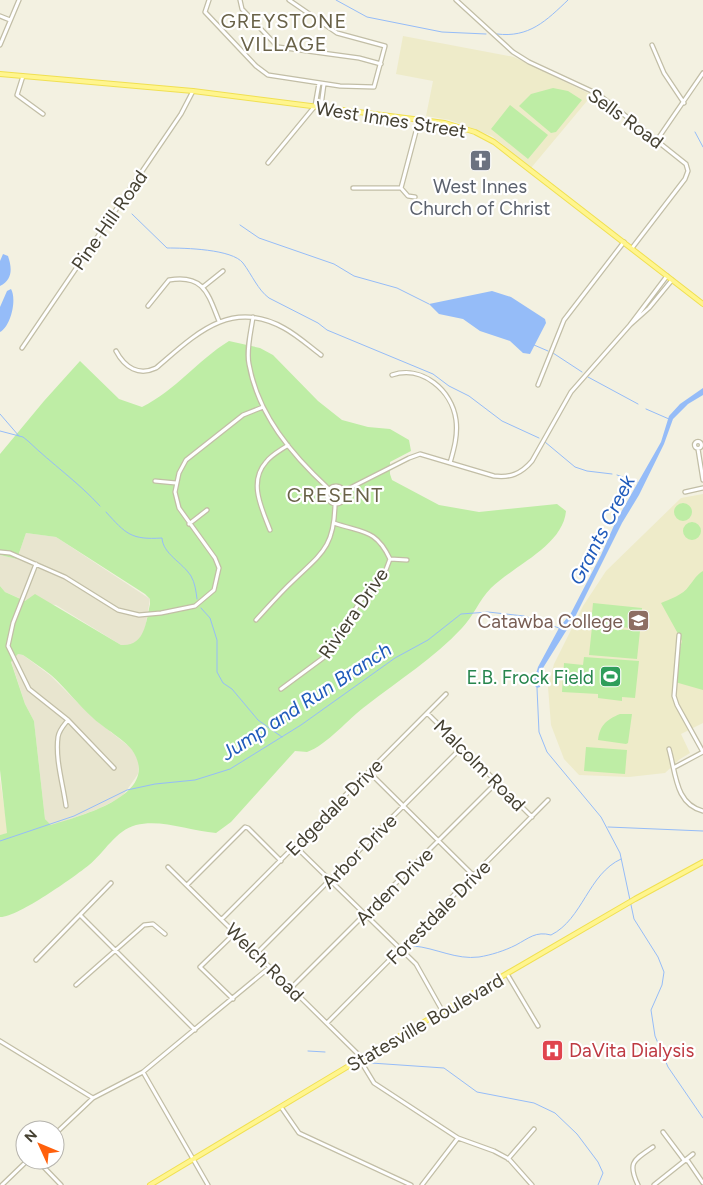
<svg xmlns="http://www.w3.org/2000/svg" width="703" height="1185" font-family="Figtree,sans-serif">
	<rect width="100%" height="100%" fill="#f3f1e1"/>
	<path fill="#e8e5cf" d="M26,533L56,537L150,599L144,635L138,641L128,646L121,645L56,605L26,601L5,592L0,586V555L17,559Z
		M18,654L23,655L51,676L93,718L131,748L139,762L138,774L122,797L98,809L52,826L45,819L34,721L25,704L11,661Z"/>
	<path fill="#eeebc9" d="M403,36L514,57L592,95L531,168L492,136L450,120L426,116L433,81L396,74Z
		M703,494V723L681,734L690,753L680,759L665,773L629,777L579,775L564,759L551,725L548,687L554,664L583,606L606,571L681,498Z
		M0,779L8,833L0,835Z"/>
	<path fill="#beeda5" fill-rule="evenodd" d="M553,88L568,91L582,100L556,132L551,133L519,106L531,94Z
		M510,105L548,135L528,159L491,129Z
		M229,341L260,348L273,355L318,401L342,420L368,427L390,429L409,440L411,451L390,462V474L392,480L439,505L479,512L557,504L566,511C563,546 513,566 491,588C479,600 473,617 462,628C434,658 399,680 367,705C350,717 326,746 307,752C304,752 299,751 295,751L231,822L216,833C190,831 162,819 136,825C116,830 104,853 89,865C74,877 17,918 0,917V835L7,833L0,770V586L5,592L25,601L35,594L121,645C145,647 146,622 150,604V599L145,594L56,537L26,533L17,559L0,555V454L44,401L80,361L119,399L142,407C176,390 198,360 229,341ZM18,654L23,655C32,661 42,668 51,675C66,688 78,705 94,719C104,728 125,740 132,750C163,795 80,816 51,825L45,819L34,721L25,704L11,662Z
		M674 512a9 9 0 1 1 18 0a9 9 0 1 1-18 0Z
		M683 531a9 9 0 1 1 18 0a9 9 0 1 1-18 0Z
		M703,571V690L675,682L676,661L682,641L661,603C670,599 683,595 689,586C694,580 696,575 703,571Z
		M593,603L642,608L640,629L591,624Z
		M592,627L640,631L637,659L589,655Z
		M584,657L639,661L635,698L622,697V701L598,698V694L562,692L564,663L583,665Z
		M620,714H632L628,743L626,744L598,740C600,725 606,720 620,714Z
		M586,747L627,750L625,774L584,771Z"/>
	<path fill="#95bcf8" d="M3,254L8,256C12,268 13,279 0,286V261Z
		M11,289C17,299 11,326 0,332V307L7,291Z
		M492,291L511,297L545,319L546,323L530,354L523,353L510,341L480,331L463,319L439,314L429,304Z
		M703,388V395L688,404L673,419L664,444L639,495L622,523L576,615L543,668L540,687L537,688L533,684L538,667L559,628L571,613L601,555L616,521L661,442L669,416L680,404Z"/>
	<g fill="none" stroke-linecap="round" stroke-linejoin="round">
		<path stroke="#95bcf8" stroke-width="1" d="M336,0L367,17L442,32L486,34
			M497,34C529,38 546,21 568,0
			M695,132L703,147
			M132,214L167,248C185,248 232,249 243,263C252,275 258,290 269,298L318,323L327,330L433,374L449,386L469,396L502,421L539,438
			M240,225L259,238L334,264L354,276L397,288L429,304
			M534,345L548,351
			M553,353L582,372
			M588,377L638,404
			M646,409L669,419
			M0,414L19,436
			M0,431L23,437L28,441C52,464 78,482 100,506
			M545,442L575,467L587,471L612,474
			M617,475L637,482
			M106,512C126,534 131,540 162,538C163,554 182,562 191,576C195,583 196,591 197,599
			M201,608L210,618L217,640V672L223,683L232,689L258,720L282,737
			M537,688L539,732L547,752L601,817L620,853L634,919L658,957L664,972L662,985L651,1010L655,1036L668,1067L703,1118
			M608,827L703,831
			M0,841L74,816L127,790L155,784L195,780L230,769L301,725L395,658L428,640L461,614L488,612L524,616L559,628
			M414,946C436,948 456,960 479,957C491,955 504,951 516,945C529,938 536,931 551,935C583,919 588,874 621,859
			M308,1051L325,1052
			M371,1063L444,1068L477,1092L534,1103L555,1113L577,1134L598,1162L603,1173L598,1185"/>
		<defs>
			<path id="minor" d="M209,0L205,12L256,66L268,75L340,86L374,87L385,46L337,33L289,0
				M240,0L242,9L278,47L359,58L381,64
				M456,0L513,52L529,62L598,94L686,164L688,171L685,179L632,248
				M0,16L10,20
				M0,45L19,0
				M652,45L664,73L684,103
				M23,76L17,95L43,114
				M321,106L324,84
				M657,140L703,73
				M268,163L315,106L319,83
				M353,188H401L408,196L415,197
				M401,188L419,120
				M667,276L630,325L649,308L672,280
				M203,287L223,271
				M148,306L169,280C204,274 208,294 219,321
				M253,317C251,332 246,350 249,364C258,415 292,455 329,489
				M22,348L181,114L193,91
				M116,351C125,368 139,376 156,368C195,335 230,298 284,328C297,335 309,346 321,355
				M392,375C422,365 452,390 456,420C458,435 454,449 450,463
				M538,385L564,320L624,242
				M694.5 445a3.5 3.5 0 1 1 7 0a3.5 3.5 0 1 1-7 0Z
				M698,449L703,480
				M155,481L176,483
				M327 495a9 9 0 1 1 18 0a9 9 0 1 1-18 0Z
				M344,491L409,458L420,454L494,476C510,478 521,474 532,461L571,392L630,325
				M685,492L703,488
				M189,524L207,510
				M270,530C262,509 248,482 266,462C271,455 281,450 288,445
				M0,552L10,553L65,577L118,610L139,615L161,613L195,606L214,590L219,568L215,558L179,508L175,492L179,473L186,460L243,415L263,407
				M390,559L407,560
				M36,564L13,623L8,646L29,689L68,720L114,768
				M256,620C268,607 280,593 294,580C322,553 334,547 335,505
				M679,635L674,696L677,705L703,752
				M281,689L323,658L337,641L360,601L384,575L390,559C376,529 363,533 334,523
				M427,713L532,817
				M669,749C676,773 675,804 703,811
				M675,767L703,752
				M369,772L474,876
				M66,806C63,784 55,759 58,737C59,730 64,725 68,720
				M295,846L416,964L443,1012
				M168,867L362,1058
				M187,885L245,827L248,828L281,861
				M80,915L195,1030
				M222,919L446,694
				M256,954L461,748
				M36,960L111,883
				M507,974L538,1026
				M76,985L144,925L153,924L165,934
				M291,988L497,782
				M233,999L200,967L235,933
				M327,1023L548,800
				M0,1041L93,1098L143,1072L270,967
				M360,1060L374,1083L458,1138L494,1151L509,1159L532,1185
				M143,1072L208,1185
				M281,1107L299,1133L411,1185
				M663,1132L684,1160L688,1161L703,1183
				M55,1134L93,1098
				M508,1159L534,1129
				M37,1160L61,1185
				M2,1185L28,1160
				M422,1185L458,1138
				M638,1185C627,1162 634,1160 653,1147
				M654,1185L693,1154"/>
			<path id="major" d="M0,74L193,91L445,123L475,132L494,142L703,304
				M150,1185L362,1058L635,899L703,862"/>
		</defs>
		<use href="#minor" stroke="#c2bea6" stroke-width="5.5"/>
		<use href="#major" stroke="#f0e052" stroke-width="6"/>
		<use href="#minor" stroke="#fff" stroke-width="3"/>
		<use href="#major" stroke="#fff58e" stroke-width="4"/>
	</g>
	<defs>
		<symbol id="church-square" viewBox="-11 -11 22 22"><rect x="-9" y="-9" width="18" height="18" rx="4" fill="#6b7280" stroke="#fff"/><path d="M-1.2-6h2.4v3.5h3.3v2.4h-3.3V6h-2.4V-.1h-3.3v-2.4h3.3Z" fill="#fff"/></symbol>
		<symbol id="university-square" viewBox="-11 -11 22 22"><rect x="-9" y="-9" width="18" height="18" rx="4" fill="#8d6e63" stroke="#fff"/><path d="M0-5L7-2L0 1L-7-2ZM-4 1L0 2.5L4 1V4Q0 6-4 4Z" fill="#fff"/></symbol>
		<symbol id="stadium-square" viewBox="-11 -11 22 22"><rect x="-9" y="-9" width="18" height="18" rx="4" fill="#2e9e5b" stroke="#fff"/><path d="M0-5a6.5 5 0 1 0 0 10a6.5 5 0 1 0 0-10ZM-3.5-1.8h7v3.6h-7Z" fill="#fff"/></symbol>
		<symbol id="hospital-square" viewBox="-11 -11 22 22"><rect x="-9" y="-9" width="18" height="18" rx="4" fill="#e0444e" stroke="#fff"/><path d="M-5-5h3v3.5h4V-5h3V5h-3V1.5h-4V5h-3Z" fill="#fff"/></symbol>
	</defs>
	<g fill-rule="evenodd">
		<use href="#church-square" x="468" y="148" width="25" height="25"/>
		<use href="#university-square" x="626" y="608" width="25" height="25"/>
		<use href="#stadium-square" x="598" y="664" width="25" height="25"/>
		<use href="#hospital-square" x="540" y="1038" width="25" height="25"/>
	</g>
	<g text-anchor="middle" stroke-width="4.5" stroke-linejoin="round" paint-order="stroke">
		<g font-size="19" fill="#454132" stroke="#fff">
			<text transform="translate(626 118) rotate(36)" y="7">Sells Road</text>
			<text transform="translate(391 119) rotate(9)" y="7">West Innes Street</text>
			<text transform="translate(109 220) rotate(-55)" y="7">Pine Hill Road</text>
			<text transform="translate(353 613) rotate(-55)" y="7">Riviera Drive</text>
			<text transform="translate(480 765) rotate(45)" y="7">Malcolm Road</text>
			<text transform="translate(334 807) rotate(-45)" y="7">Edgedale Drive</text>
			<text transform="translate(359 851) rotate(-45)" y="7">Arbor Drive</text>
			<text transform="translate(394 886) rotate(-45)" y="7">Arden Drive</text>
			<text transform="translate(438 912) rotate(-45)" y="7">Forestdale Drive</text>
			<text transform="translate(265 962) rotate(45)" y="7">Welch Road</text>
			<text transform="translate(425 1022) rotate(-30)" y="7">Statesville Boulevard</text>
		</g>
		<g font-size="19" fill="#5b616d" stroke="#fff">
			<text x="480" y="193">West Innes<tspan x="480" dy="22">Church of Christ</tspan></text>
		</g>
		<g font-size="19" fill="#785e54" stroke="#fff" text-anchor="end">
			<text x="623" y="628">Catawba College</text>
		</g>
		<g font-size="19" fill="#27864d" stroke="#fff" text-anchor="end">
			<text x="594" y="684">E.B. Frock Field</text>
		</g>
		<g font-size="19" fill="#be3a42" stroke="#fff" text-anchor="start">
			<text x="569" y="1057">DaVita Dialysis</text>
		</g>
		<g font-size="20" letter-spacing="1" fill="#696248" stroke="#fff">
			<text x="284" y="28">GREYSTONE<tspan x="284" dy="23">VILLAGE</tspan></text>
			<text x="335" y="502">CRESENT</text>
		</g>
		<g font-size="20" font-style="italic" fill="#205bbb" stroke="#fff">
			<text transform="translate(602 530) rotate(-63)" y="7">Grants Creek</text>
			<text transform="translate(306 701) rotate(-33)" y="7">Jump and Run Branch</text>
		</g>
	</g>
	<g transform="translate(40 1145) rotate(314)"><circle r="24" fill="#ffffff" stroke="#b5b3ad"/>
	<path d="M0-4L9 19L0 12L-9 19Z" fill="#ff600c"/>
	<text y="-8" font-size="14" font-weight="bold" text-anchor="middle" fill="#454132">N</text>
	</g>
</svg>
